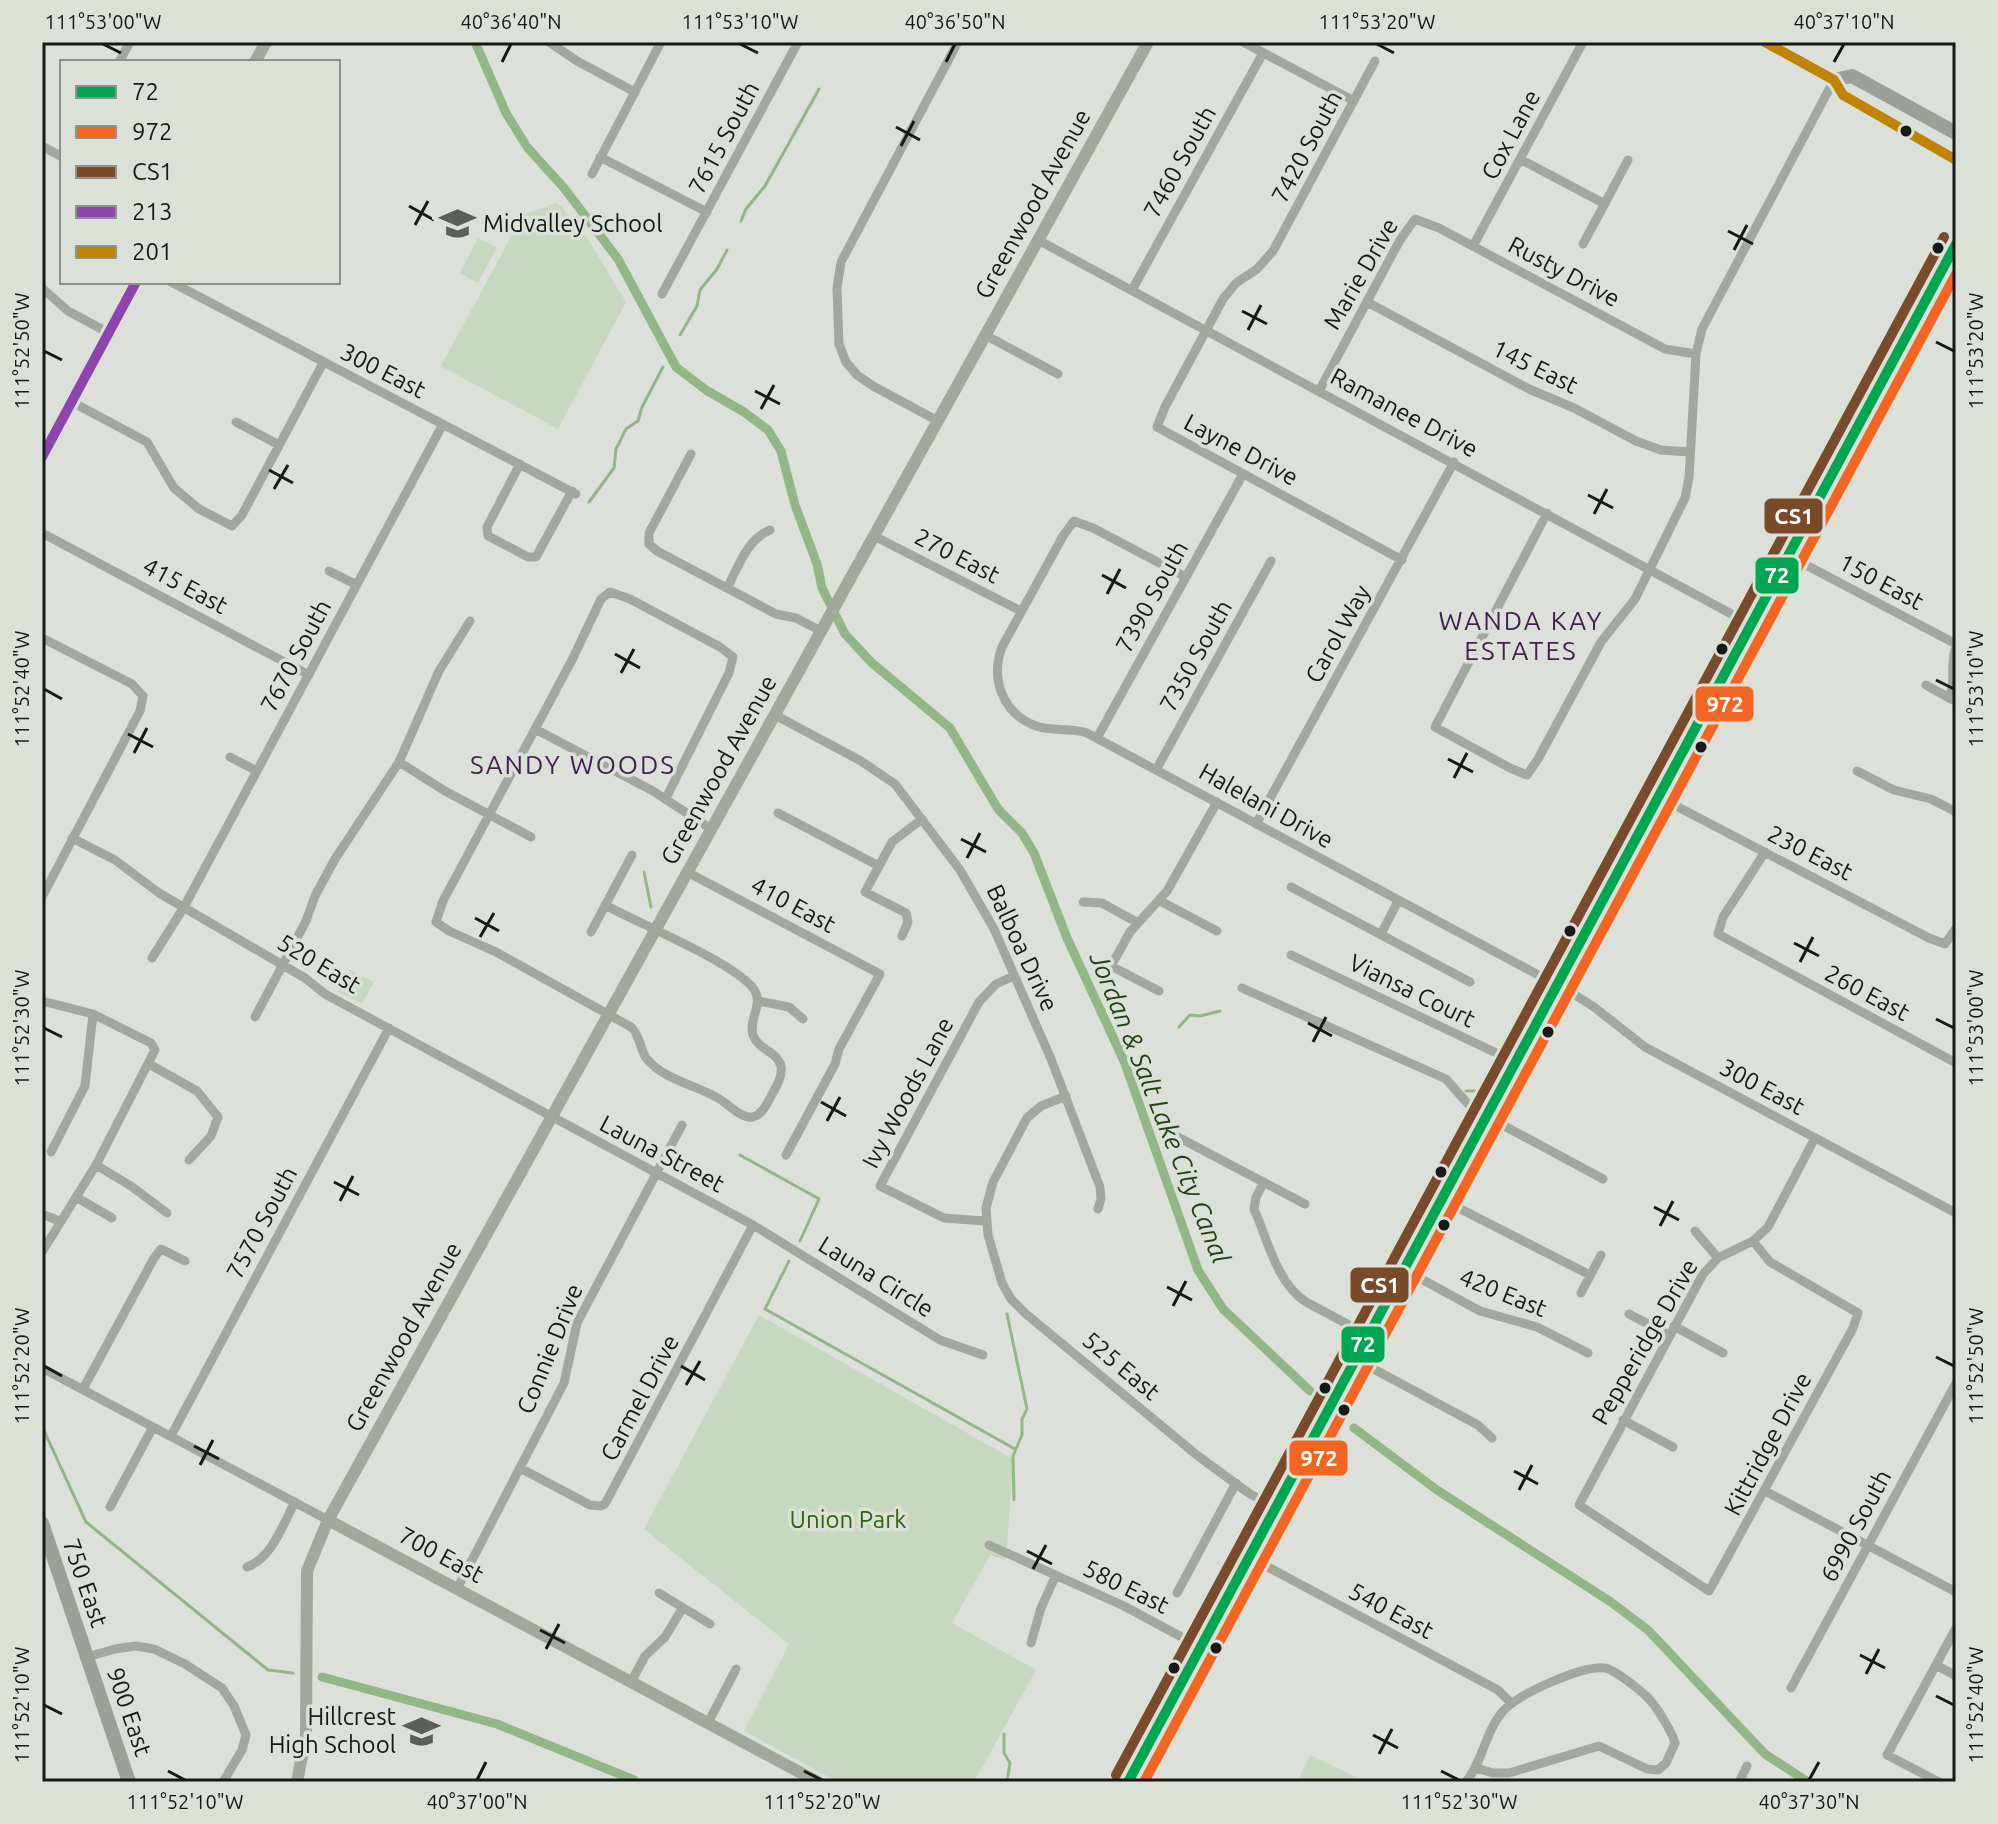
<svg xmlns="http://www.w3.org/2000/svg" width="1998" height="1824" font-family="Ubuntu,sans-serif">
	<rect width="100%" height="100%" fill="#dcdfda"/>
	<path fill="#c6d8bf" d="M556,203L562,207L589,241L626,302L558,429L441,366L523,215Z
		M478,238L497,247L478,283L460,273Z
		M350,970L374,982L362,1003L338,992Z
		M759,1315L1013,1459L1006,1560L990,1555L952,1623L1036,1670L974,1782H838L744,1731L789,1644L644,1529Z
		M1310,1755L1366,1782H1297Z"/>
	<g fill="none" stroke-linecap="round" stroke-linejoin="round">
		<path stroke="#93b686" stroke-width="3" d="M741,221L746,209L765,186L819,89
			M680,335L697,306L700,290L717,269L727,250
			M589,502L614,468L616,449L626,429L638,421L642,407L663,367
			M644,872L651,907
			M1179,1027L1190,1015L1200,1016L1220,1011
			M1466,1091H1476
			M740,1155L819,1199L800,1241
			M789,1261L765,1309L1015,1449
			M1007,1314L1027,1409L1022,1419V1435L1013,1456L1014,1500
			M42,1426L86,1522L268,1670L293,1673
			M1004,1734V1753L1010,1763L1007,1782"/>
		<path stroke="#93b686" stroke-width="9" d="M475,42L506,113L527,147L564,188L618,259L676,367L706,390L744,412L768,430L781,451L795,505L817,564L822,588L845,634L872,663L950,728L998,809L1022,833L1034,853L1067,938L1124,1061L1198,1270L1223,1309L1310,1391
			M1354,1428L1437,1490L1611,1602L1648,1630L1765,1754L1808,1782
			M322,1677L497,1724L634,1780"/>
		<path stroke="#a2a89f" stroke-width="9" d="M549,42L577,61L635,92
			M1243,42L1354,101
			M1375,61L1273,251L1257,269L1236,283L1223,299L1165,407L1157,427L1402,560
			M119,62L130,42
			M42,146L62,157
			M600,157L707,212
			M1520,159L1605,204
			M592,174L661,42
			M1038,240L1750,624
			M1583,244L1628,160
			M1473,246L1583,42
			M171,282L576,494
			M42,288L68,311L109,333
			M1132,290L1263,53
			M662,294L798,42
			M1367,302L1529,389L1574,408L1636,441L1661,450L1690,452
			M985,335L1058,374
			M1319,391L1400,240L1415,219L1439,228L1665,349L1696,354
			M72,402L147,442L174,488L199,509L232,526L242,515L323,363
			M938,421L873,386L857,375L846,362L839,344L837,288L841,262L958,42
			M236,422L279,445
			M691,454L649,533V544L657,551L776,614L796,618L821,631
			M520,464L487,527L488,536L492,538L528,557H536L572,491
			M1547,513L1435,727L1510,768L1527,775L1538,759L1601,642L1635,599L1685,498L1689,478L1696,354L1702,329L1834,80
			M42,533L309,675
			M874,536L1021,611
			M1787,555L1956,644
			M329,571L357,585
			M1186,577L1093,528L1074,521L1063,536L1002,647C990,679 1003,714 1036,726C1052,732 1070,727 1087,733L1572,993L1594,1007L1645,1047L1956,1213
			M727,588C738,568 747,539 770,530
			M42,638L132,684L143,696L140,711L42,897
			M1956,647C1949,663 1957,681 1949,698L1956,701
			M1926,685L1949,698
			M775,715L861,761L895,784L960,870L994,929L1051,1059L1100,1187L1101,1199L1098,1209
			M535,729L653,791L711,829
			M1097,738L1243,474
			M230,757L257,771
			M399,762L445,791L531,837
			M1156,770L1271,561
			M1857,771L1894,790L1931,799L1956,812
			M1657,796L1929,938L1945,944L1956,928
			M778,813L879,866
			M1256,824L1454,462
			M72,838L115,860L159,893L305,978L325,994L753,1225L940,1340L983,1355
			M1765,852L1723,917L1718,934L1956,1063
			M687,872L880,974L839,1049L835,1064L786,1155
			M1291,887L1470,982
			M1160,901L1217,931
			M1083,902L1102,903L1138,923
			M605,905C638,923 733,962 753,988C765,1004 748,1019 753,1035C758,1050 777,1051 781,1066C783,1078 774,1090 769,1100C765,1107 761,1115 753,1117C740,1119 727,1102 716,1097C695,1085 663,1079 647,1059C639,1049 641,1036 631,1027L496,952L449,931L436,922L443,901L572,660L601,599L610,592L630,599L720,647L733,657L729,673L666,798
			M591,932L632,855
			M1381,934L1398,901
			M902,936L908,922L906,913L865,892L892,842L922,819
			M1291,955L1515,1062
			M152,958L184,907L443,424
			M1242,988L1446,1079L1467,1103L1486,1116L1603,1179
			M1159,991L1111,966L1130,932L1167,891L1217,802
			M42,1001L93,1014L151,1043L155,1050L96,1165L42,1252
			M758,1001L789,1007L803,1019
			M255,1017L306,921L315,896L335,859L399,762L439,671L470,621
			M149,1064L197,1091L218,1117L211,1136L189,1160
			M1066,1096L1041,1106L1027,1118L993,1182L986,1208L988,1235L1002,1283L1011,1299L1026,1314L1198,1456L1250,1494L1275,1507
			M1174,1135L1305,1204
			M51,1152L85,1086L93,1014
			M96,1165L131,1186L167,1213
			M1264,1182L1256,1197L1254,1209C1268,1240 1276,1282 1306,1302L1368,1335
			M76,1197L112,1218
			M1441,1199L1590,1275
			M42,1214L59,1221
			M985,1221L944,1218L880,1186L979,1002L996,984L1014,976
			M1695,1231L1718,1258
			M1753,1241L1770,1262L1858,1313L1853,1328L1709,1591L1579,1505L1703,1274L1718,1258L1753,1241L1768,1227L1815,1138
			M1403,1269L1480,1311L1537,1327L1588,1353
			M1581,1293L1601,1255
			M1629,1314L1669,1335
			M1674,1326L1723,1353
			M1355,1359L1478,1425L1492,1438
			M42,1368L328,1520
			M83,1389L154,1258L161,1249L185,1261
			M1623,1420L1673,1447
			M171,1436L389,1028
			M520,1468L590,1505L601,1506L605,1504L753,1225
			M1765,1491L1956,1592
			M110,1507L153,1427
			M989,1545L1124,1606L1200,1647
			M1249,1557L1498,1690L1511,1703
			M247,1567C272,1558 283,1524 295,1502
			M457,1589L564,1383L577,1323L682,1125
			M659,1593L710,1624
			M1177,1593L1236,1483
			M1031,1643L1041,1608L1056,1575
			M87,1657L115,1649L136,1646L154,1649L185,1664L222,1688L234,1706L246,1735L242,1750L223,1782
			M1936,1665L1956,1676
			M631,1682L645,1656L665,1637L682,1609
			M1791,1688L1956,1383
			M708,1723L736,1669
			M1466,1782C1483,1761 1485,1732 1503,1711C1519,1694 1582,1665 1605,1668C1614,1669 1643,1692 1650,1700C1658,1709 1672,1732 1675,1743L1666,1763L1658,1770L1647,1769L1599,1746L1509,1773H1493L1476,1768
			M1739,1782L1747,1766
			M1939,1782L1887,1755L1956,1628"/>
		<path stroke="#a1a89e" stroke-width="12" d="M255,62L266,42
			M42,457L136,282
			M328,1520L818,1782
			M297,1782L306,1735L307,1571L328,1520L1148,42"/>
		<path stroke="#9ba198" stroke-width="14" d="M1765,42L1834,80L1843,95L1956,160
			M1834,80L1852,76L1956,133
			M42,1523L129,1782
			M1128,1782L1956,244"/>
		<defs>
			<path id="bus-1" d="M1128,1782L1956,244"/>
			<path id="bus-2" d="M1144,1782L1956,274"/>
			<path id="bus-3" d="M1116,1775L1944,237"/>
			<path id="bus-4" d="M42,457L136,282"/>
			<path id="bus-5" d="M1765,42L1834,80L1843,95L1956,160"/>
		</defs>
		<use href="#bus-1" stroke="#dbe0d9" stroke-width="16"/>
		<use href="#bus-2" stroke="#dbe0d9" stroke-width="16"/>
		<use href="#bus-3" stroke="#dbe0d9" stroke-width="16"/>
		<use href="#bus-4" stroke="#dbe0d9" stroke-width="16"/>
		<use href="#bus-5" stroke="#dbe0d9" stroke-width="16"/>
		<use href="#bus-1" stroke="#00a651" stroke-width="10"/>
		<use href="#bus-2" stroke="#f26522" stroke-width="10"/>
		<use href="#bus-3" stroke="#7a4b2a" stroke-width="10"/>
		<use href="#bus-4" stroke="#8e44ad" stroke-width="10"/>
		<use href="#bus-5" stroke="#bf8306" stroke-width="10"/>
	</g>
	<path fill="none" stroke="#171917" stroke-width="3" d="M103,44L121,53M740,44L758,53M1377,44L1394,53M502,62L511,44M946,62L955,44M1834,62L1844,44M896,127L920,140M901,146L914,121M409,206L434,220M415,225L428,201M1728,231L1753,244M1734,250L1747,225M1242,311L1267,324M1248,330L1261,305M1936,342L1954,351M44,351L62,360M755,391L780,404M761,409L774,385M269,470L293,483M274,489L288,465M1588,495L1613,508M1594,514L1607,489M1102,575L1126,588M1107,594L1120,569M615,654L640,668M621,673L634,649M1936,680L1954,689M44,689L62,699M128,734L153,747M134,753L147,728M1448,759L1473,772M1454,778L1467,753M961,839L986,852M967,858L980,833M475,918L499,931M480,937L494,913M1794,943L1819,956M1800,962L1813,937M1936,1019L1954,1028M1308,1023L1332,1036M44,1028L62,1037M1313,1042L1326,1017M821,1102L846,1116M827,1121L840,1097M334,1182L359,1195M340,1201L353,1176M1654,1207L1679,1220M1660,1226L1673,1201M1167,1287L1192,1300M1173,1306L1186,1281M1936,1357L1954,1366M44,1366L62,1376M681,1366L705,1380M686,1385L700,1361M194,1446L219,1459M200,1465L213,1440M1514,1471L1538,1484M1519,1490L1532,1465M1027,1551L1052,1564M1033,1569L1046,1545M540,1630L565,1643M546,1649L559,1624M1860,1655L1885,1668M1866,1674L1879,1649M1936,1696L1954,1705M44,1705L62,1714M1373,1735L1398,1748M1379,1754L1392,1729M168,1771L185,1780M804,1771L822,1780M1441,1771L1459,1780M477,1780L486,1762M1809,1780L1819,1762"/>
	<defs>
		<symbol id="school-bare" viewBox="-9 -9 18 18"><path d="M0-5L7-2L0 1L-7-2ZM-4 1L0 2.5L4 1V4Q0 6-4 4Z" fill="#5c5e5b" stroke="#dbe0d9" stroke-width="2.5" paint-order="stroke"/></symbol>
	</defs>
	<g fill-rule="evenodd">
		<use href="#school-bare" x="432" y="198" width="51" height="51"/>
		<use href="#school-bare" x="396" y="1706" width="51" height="51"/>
	</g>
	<g fill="#171917" stroke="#dbe0d9" stroke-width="3">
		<circle cx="1906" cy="131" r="7"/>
		<circle cx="1938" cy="248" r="7"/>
		<circle cx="1722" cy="649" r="7"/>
		<circle cx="1701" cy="747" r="7"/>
		<circle cx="1570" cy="931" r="7"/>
		<circle cx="1548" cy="1032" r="7"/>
		<circle cx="1441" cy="1172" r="7"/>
		<circle cx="1444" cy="1225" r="7"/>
		<circle cx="1325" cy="1388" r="7"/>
		<circle cx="1344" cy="1410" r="7"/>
		<circle cx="1216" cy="1648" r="7"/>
		<circle cx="1174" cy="1668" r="7"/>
	</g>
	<g text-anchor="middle" stroke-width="7" stroke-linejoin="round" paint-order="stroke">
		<g font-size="24" fill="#171917" stroke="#dbe0d9">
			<text transform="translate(1511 135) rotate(-62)" y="8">Cox Lane</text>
			<text transform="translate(724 138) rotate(-62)" y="8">7615 South</text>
			<text transform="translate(1307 147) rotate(-62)" y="8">7420 South</text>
			<text transform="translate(1180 162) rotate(-61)" y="8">7460 South</text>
			<text transform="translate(1033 204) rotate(-61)" y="8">Greenwood Avenue</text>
			<text transform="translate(1564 272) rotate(28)" y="8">Rusty Drive</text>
			<text transform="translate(1361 274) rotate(-60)" y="8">Marie Drive</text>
			<text transform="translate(1535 367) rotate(26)" y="8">145 East</text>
			<text transform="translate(383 371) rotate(27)" y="8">300 East</text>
			<text transform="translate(1404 413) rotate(28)" y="8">Ramanee Drive</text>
			<text transform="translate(1241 450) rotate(28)" y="8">Layne Drive</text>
			<text transform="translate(957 556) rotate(27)" y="8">270 East</text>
			<text transform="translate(1881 582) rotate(28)" y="8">150 East</text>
			<text transform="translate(185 586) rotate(28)" y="8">415 East</text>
			<text transform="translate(1152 597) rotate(-61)" y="8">7390 South</text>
			<text transform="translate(1338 634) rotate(-61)" y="8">Carol Way</text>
			<text transform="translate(296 656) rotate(-62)" y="8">7670 South</text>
			<text transform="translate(1196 656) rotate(-61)" y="8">7350 South</text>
			<text transform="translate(719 770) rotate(-61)" y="8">Greenwood Avenue</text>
			<text transform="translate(1266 806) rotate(29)" y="8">Halelani Drive</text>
			<text transform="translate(1810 853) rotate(27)" y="8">230 East</text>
			<text transform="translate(793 905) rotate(28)" y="8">410 East</text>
			<text transform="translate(1022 948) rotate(65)" y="8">Balboa Drive</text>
			<text transform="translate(319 964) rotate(31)" y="8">520 East</text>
			<text transform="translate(1412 991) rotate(26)" y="8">Viansa Court</text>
			<text transform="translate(1867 993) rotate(28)" y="8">260 East</text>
			<text transform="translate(1762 1087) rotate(28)" y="8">300 East</text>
			<text transform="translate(908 1093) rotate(-62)" y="8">Ivy Woods Lane</text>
			<text transform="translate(662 1154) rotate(28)" y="8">Launa Street</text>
			<text transform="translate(262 1223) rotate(-62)" y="8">7570 South</text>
			<text transform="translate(876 1277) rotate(32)" y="8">Launa Circle</text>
			<text transform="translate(1503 1293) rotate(22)" y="8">420 East</text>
			<text transform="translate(404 1337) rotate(-61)" y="8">Greenwood Avenue</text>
			<text transform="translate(1645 1342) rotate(-60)" y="8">Pepperidge Drive</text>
			<text transform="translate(550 1349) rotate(-68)" y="8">Connie Drive</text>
			<text transform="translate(1121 1366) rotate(40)" y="8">525 East</text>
			<text transform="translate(640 1398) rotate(-62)" y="8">Carmel Drive</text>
			<text transform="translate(1768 1444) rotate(-62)" y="8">Kittridge Drive</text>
			<text transform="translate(1856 1526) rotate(-62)" y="8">6990 South</text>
			<text transform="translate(441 1555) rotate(28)" y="8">700 East</text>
			<text transform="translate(85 1583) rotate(71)" y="8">750 East</text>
			<text transform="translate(1126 1587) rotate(26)" y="8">580 East</text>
			<text transform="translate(1391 1611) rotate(28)" y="8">540 East</text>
			<text transform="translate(129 1712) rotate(71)" y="8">900 East</text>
		</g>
		<g font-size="24" fill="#171917" stroke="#dbe0d9" text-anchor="start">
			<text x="483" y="232">Midvalley School</text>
			<text x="396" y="1725" text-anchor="end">Hillcrest<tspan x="396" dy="28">High School</tspan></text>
		</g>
		<g font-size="24" fill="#2b6804" stroke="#dbe0d9">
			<text x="848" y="1528">Union Park</text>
		</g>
		<g font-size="26" letter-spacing="2" fill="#461d52" stroke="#dbe0d9">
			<text x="1521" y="630">WANDA KAY<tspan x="1521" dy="30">ESTATES</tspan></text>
			<text x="573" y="774">SANDY WOODS</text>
		</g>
		<g font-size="26" font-style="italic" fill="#224214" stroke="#dbe0d9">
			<text transform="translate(1160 1108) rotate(68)" y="9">Jordan &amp; Salt Lake City Canal</text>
		</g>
	</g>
	<g stroke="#dbe0d9" stroke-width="3">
		<rect x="1763" y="497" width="61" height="38" rx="8" fill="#7a4b2a"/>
		<rect x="1754" y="556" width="46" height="39" rx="8" fill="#00a651"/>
		<rect x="1694" y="685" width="61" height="38" rx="8" fill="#f26522"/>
		<rect x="1349" y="1266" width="61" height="38" rx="8" fill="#7a4b2a"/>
		<rect x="1340" y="1325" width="46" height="39" rx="8" fill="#00a651"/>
		<rect x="1288" y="1439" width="61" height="38" rx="8" fill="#f26522"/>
	</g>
	<g font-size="22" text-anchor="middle" font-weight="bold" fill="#fff">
		<text x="1794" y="524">CS1</text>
		<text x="1777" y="583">72</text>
		<text x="1725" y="712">972</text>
		<text x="1380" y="1293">CS1</text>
		<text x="1363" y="1352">72</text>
		<text x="1319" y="1466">972</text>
	</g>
	<rect width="1998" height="1824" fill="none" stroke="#dbe0d9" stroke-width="88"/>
	<rect x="60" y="60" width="280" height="224" fill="#dbe0d9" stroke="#8d908b" stroke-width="2"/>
	<rect x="76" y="86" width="40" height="12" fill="#00a651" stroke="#8d908b" stroke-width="2"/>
	<text x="132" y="100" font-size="24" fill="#171917">72</text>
	<rect x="76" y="126" width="40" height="12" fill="#f26522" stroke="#8d908b" stroke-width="2"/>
	<text x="132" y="140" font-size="24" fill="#171917">972</text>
	<rect x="76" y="166" width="40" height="12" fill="#7a4b2a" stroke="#8d908b" stroke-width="2"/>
	<text x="132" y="180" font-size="24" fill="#171917">CS1</text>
	<rect x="76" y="206" width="40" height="12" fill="#8e44ad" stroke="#8d908b" stroke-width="2"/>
	<text x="132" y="220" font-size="24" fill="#171917">213</text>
	<rect x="76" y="246" width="40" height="12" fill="#bf8306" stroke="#8d908b" stroke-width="2"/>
	<text x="132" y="260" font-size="24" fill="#171917">201</text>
	<rect x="44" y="44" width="1910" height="1736" fill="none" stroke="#171917" stroke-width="3"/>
	<g font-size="20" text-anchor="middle" fill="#171917">
		<text x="103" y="29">111°53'00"W</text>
		<text x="511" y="29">40°36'40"N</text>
		<text x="740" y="29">111°53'10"W</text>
		<text x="955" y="29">40°36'50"N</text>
		<text x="1377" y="29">111°53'20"W</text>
		<text x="1844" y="29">40°37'10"N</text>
		<text transform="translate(22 351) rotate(-90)" y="7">111°52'50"W</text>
		<text transform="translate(1976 351) rotate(-90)" y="7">111°53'20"W</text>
		<text transform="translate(22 689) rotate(-90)" y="7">111°52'40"W</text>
		<text transform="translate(1976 689) rotate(-90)" y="7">111°53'10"W</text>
		<text transform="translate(22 1028) rotate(-90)" y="7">111°52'30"W</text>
		<text transform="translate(1976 1028) rotate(-90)" y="7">111°53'00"W</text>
		<text transform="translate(22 1366) rotate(-90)" y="7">111°52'20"W</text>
		<text transform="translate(1976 1366) rotate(-90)" y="7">111°52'50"W</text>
		<text transform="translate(22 1705) rotate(-90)" y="7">111°52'10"W</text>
		<text transform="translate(1976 1705) rotate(-90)" y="7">111°52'40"W</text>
		<text x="185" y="1809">111°52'10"W</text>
		<text x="477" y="1809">40°37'00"N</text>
		<text x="822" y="1809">111°52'20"W</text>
		<text x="1459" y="1809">111°52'30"W</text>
		<text x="1809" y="1809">40°37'30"N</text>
	</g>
</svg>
